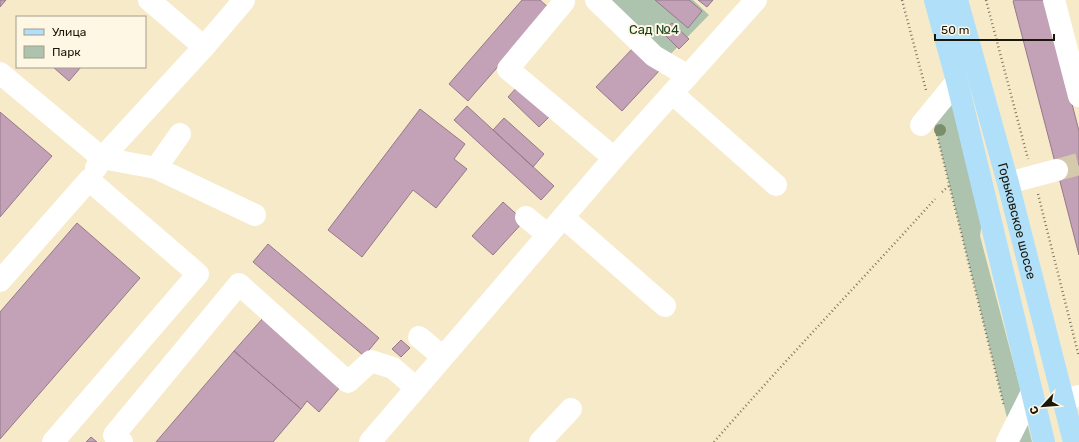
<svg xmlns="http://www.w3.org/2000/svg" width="1079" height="442" font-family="Rubik,sans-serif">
	<rect width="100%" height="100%" fill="#f6eac9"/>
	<path fill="#adc3ae" d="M586,0H693L709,15L654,71Z
		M953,104L982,221L980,236L1023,399L1008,422L934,123Z
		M1027,422L1032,442H1013Z"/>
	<path fill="#c3a1b6" stroke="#96798a" d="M0,0H6L0,7Z
		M522,0H540L549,8L468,101L449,84Z
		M655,0H689L702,11L688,28Z
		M698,0H713L707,7Z
		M1015,0H1045L1079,131V164L1057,170L1013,1Z
		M672,23L689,39L679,49L662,32Z
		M634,47L659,71L622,111L596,87Z
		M53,67H81L69,81Z
		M519,85L551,115L539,127L508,97Z
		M467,106L554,186L541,200L454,120Z
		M420,109L465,144L454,159L467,169L436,208L413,190L362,257L328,230Z
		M0,112L52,156L0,217Z
		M504,118L544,154L533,167L493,130Z
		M1079,164V255L1057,170Z
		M503,202L524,221L493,255L472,236Z
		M77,223L140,278L0,439V312Z
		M268,244L379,338L364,356L253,262Z
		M263,318L341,386L319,412L307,401L301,409L234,351Z
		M401,340L410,348L401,357L392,349Z
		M234,351L301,409L273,442H156Z
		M91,437L97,442H86Z"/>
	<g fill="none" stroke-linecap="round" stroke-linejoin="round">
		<path stroke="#d5caac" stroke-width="22" stroke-dasharray="22 11" stroke-linecap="butt" d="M1057,170L1079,164"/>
		<path stroke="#7f7761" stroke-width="2.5" stroke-dasharray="1 3" stroke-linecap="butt" d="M902,0L926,90
			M986,0L1028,159
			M937,135L1004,406
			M942,192L950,185
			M1038,194L1079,357
			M714,442C786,359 862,280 935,199"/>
		<path stroke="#fff" stroke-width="22" d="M149,0L204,47L244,0
			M596,0L654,56L688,76
			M1054,0L1079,96
			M564,2L508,69L614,158
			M0,73L102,158L156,168L255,215
			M672,93L776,185
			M921,125L957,81
			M96,168L102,158L204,47
			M156,168L180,134
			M1008,183L1057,170
			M526,217L548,235
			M563,217L665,306
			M0,281L89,180L198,274L53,442
			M419,337L443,357
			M1063,400L1079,396
			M122,442L114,435L239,284L348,382L371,361L393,368L416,388
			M370,442L614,158L756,0
			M540,442L571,409
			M1007,442L1031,394"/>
		<g stroke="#b0e0f9" stroke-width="22">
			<path d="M935,0L957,81L1044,442"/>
			<path id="s1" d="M957,0L1008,183L1074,442"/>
		</g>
	</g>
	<circle fill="#7b8e6b" cx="940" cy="130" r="6"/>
	<g text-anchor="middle" stroke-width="4" stroke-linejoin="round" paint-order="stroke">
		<g font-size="13" fill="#16421e" stroke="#fef7e4">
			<text x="654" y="34">Сад №4</text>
		</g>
		<g font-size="13" fill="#1b170b" stroke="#fef7e4">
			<text dy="5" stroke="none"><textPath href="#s1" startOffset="229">Горьковское шоссе</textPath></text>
		</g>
	</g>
	<rect x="16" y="16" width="130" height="52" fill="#fef7e4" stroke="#a39d8d"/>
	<rect x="24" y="29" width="20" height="6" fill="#b0e0f9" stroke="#a39d8d"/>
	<text x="52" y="36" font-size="12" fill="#1b170b">Улица</text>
	<rect x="24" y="46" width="20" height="12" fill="#adc3ae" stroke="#a39d8d"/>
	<text x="52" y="56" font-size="12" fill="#1b170b">Парк</text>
	<g transform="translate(1043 406) rotate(244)" stroke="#fef7e4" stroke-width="3" paint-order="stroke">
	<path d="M0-3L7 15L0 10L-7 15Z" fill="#1b170b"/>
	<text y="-6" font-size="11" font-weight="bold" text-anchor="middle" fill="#1b170b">С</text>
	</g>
	<path d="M935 34v6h119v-6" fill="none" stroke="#1b170b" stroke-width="2"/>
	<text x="941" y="34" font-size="12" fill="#1b170b" stroke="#fef7e4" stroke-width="3" paint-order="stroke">50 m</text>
</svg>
